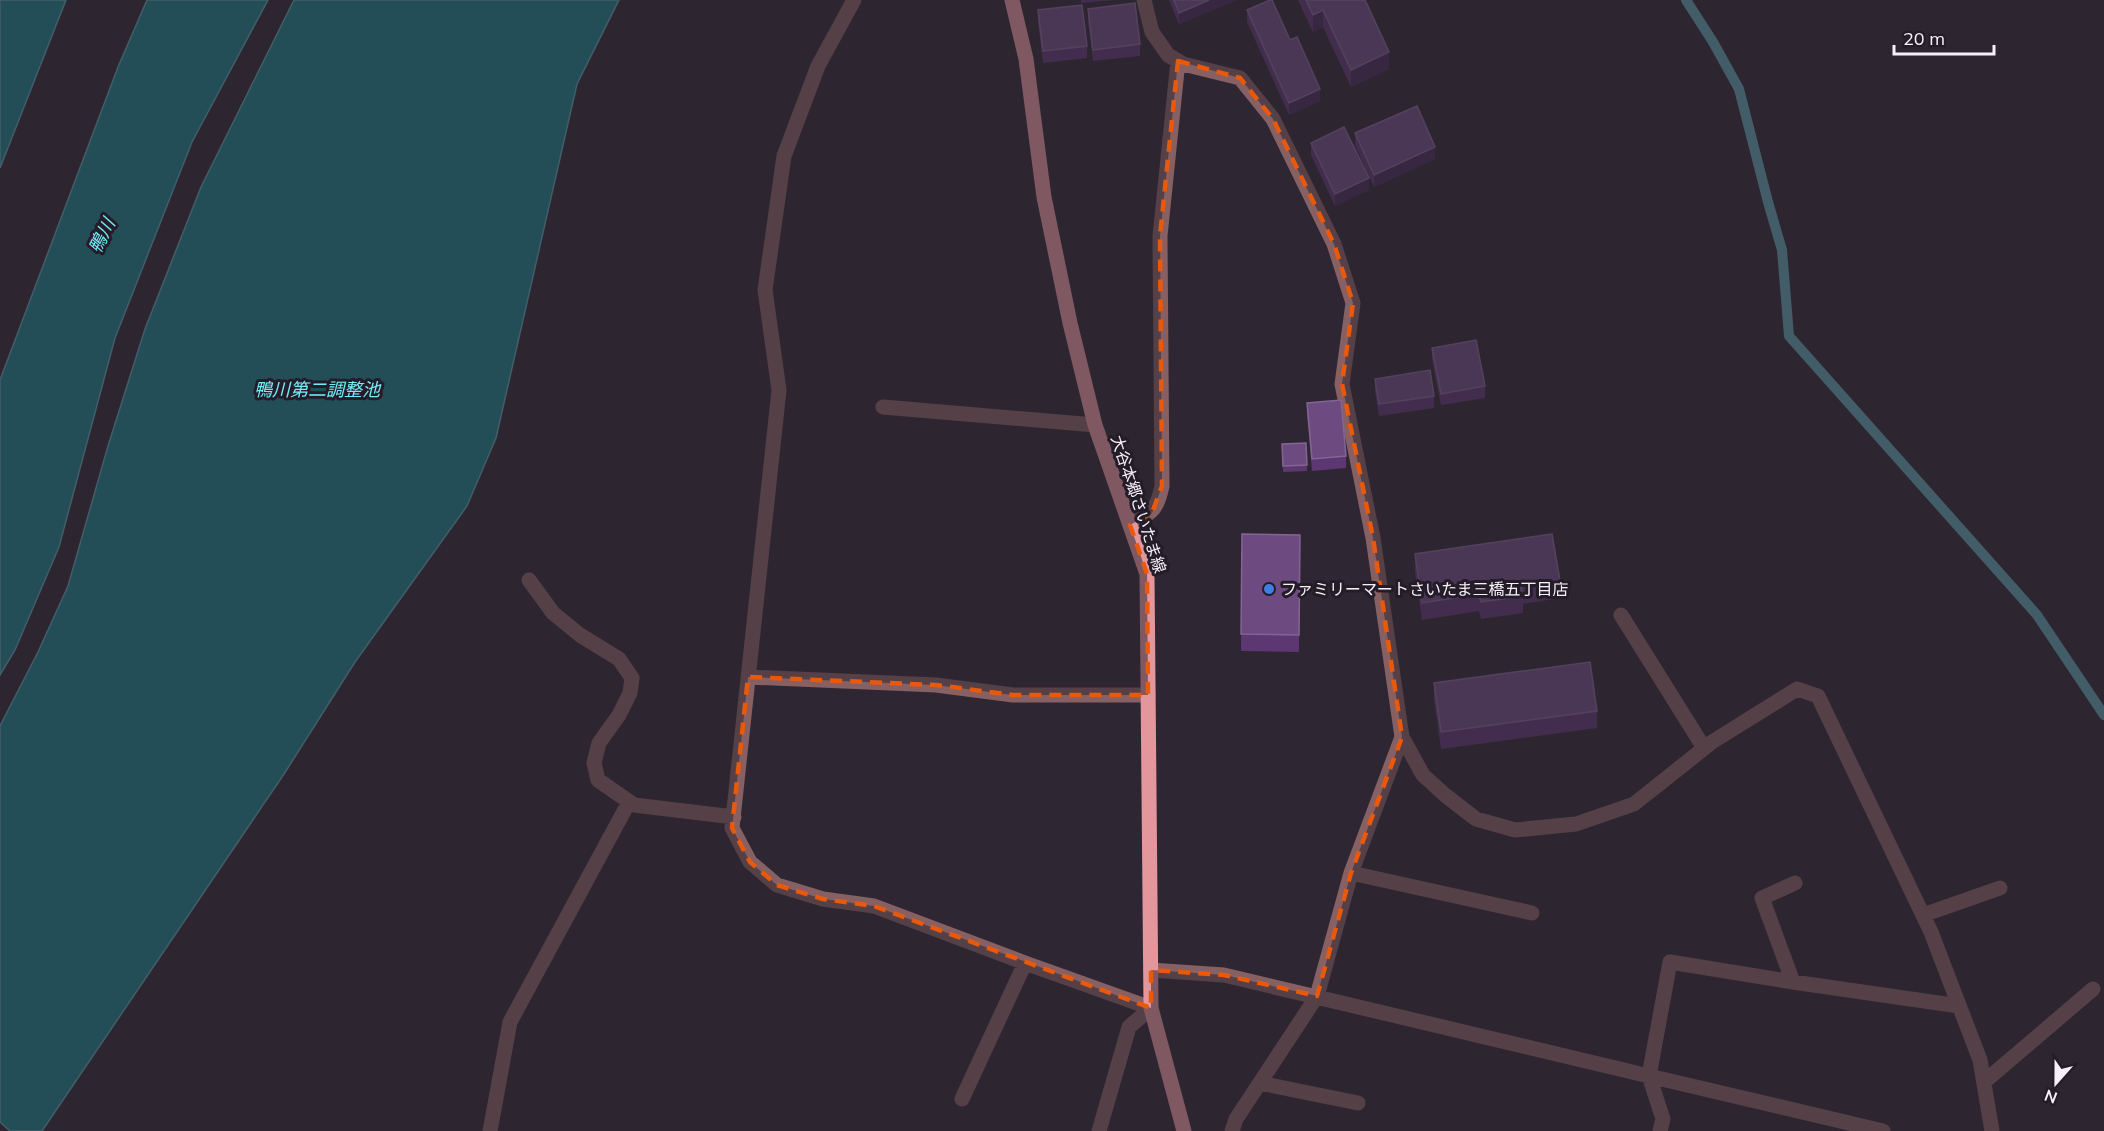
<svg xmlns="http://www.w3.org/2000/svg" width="2104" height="1131" font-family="Mulish,'Noto Sans JP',sans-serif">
	<rect width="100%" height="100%" fill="#2e2632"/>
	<path fill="#187f88" stroke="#5ba1aa" stroke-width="1.5" d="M0,0H66L0,168Z
		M147,0H268L192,142L115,338L59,547L15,650L0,675V380L118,67Z
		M294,0H619L577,84L496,438L467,506L355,662L284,774L42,1131H10L0,1122V726L38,652L68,586L108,446L145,329L201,187Z"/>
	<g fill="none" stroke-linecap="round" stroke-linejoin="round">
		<path stroke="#5ba1aa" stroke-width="10" d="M1686,0L1713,42L1739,89L1768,202L1782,250L1789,336L2037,615L2104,715"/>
		<path stroke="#866062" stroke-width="15" d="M854,0L818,66L784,156L765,290L779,390L732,828L750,862L777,885L823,899L874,906L1025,963L1151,1008L1129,1027L1099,1131
			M1144,0L1152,32L1168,55L1183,64L1240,78L1273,119L1334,244L1353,303L1342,384L1373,538L1402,737L1351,873L1317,996L1236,1119L1232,1131
			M883,407L1095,425
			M1130,525C1151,513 1157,511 1162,486L1160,236L1178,61
			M529,580L553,613L580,635L619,659L632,678L630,693L619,715L599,743L594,763L598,780L634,805L734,817
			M1621,615L1704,748
			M748,677L936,685L1013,695H1148
			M1402,737L1423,775L1445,795L1476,819L1515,830L1576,824L1634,804L1712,742L1797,689L1818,696L1931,932L1980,1060L1992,1131
			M1351,873L1532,913
			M1923,915L2000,888
			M1151,970L1224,975L1649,1076L1663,1119L1660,1131
			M1793,982L1762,898L1795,883
			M1984,1082L2093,989
			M1260,1083L1358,1103
			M962,1099L1025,963
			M490,1131L510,1022L629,802
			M1883,1131L1649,1076L1670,962L1793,982L1959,1006"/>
		<path stroke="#e3969b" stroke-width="15" d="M1012,0L1026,59L1044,197L1070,323L1095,425L1147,574L1151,1008L1184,1131"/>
	</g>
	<path fill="#5d3771" d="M1081,0H1114L1081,3Z
		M1169,0H1237L1179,24Z
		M1298,0H1365L1389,69L1351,87L1323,27L1313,32Z
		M1088,9L1140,44V56L1093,61L1088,21Z
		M1038,10L1087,46V58L1043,63L1038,22Z
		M1247,10L1290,40L1320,101L1289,115L1247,22Z
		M1355,133L1435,159L1374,187L1355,145Z
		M1311,143L1369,190L1335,206L1311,155Z
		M1432,348L1485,386V398L1441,405L1432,360Z
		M1375,379L1434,396V408L1379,416L1375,391Z
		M1307,403L1346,456V468L1312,471L1307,414Z
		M1306,443L1307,471L1283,472L1282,444Z
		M1242,534L1300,535L1299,652L1241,651Z
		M1415,554L1560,581V598L1523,604V613L1481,619L1479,611L1422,620L1415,572Z
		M1434,683L1597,711V728L1441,749L1434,700Z"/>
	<path fill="#432852" d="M1209,0H1237L1179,24V13Z
		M1323,10V27L1313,32V15Z
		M1389,52V69L1351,87V70Z
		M1320,89V101L1289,115V103Z
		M1435,147V159L1374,187V175Z
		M1369,178V190L1335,206V194Z"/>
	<path fill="#6d4b80" stroke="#826593" stroke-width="1.5" d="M1174,0H1209L1179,13Z
		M1270,0H1272L1290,40L1297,37L1320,89L1289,103L1247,10Z
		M1306,0H1365L1389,52L1351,70L1323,10L1313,15Z
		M1135,3L1140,44L1093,50L1088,9Z
		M1082,5L1087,46L1043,51L1038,10Z
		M1417,106L1435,147L1374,175L1355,133Z
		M1344,127L1369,178L1335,194L1311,143Z
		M1476,340L1485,386L1441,394L1432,348Z
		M1430,370L1434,396L1379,404L1375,379Z
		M1341,400L1346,456L1312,459L1307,403Z
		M1306,443L1307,465L1283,466L1282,444Z
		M1242,534L1300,535L1299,635L1241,634Z
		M1552,534L1560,581L1521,587L1523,596L1481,602L1479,594L1422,603L1415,554Z
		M1590,662L1597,711L1441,732L1434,683Z"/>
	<path d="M0 0H2104V1131H0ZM1178,61L1240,78L1273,119L1334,244L1353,303L1342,384L1373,538L1402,737L1351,873L1317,996L1224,975L1151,970V1008L874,906L823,899L777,885L750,862L732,828L748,677L936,685L1013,695H1148L1147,574L1130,525L1152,513L1162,486L1160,236Z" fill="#2e2632" fill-opacity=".55" fill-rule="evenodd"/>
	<path fill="none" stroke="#e8590c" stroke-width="4.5" stroke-dasharray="12 8" stroke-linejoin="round" d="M1178,61L1240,78L1273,119L1334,244L1353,303L1342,384L1373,538L1402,737L1351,873L1317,996L1224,975L1151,970V1008L874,906L823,899L777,885L750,862L732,828L748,677L936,685L1013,695H1148L1147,574L1130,525L1152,513L1162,486L1160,236Z"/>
	<circle fill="#3f7fe0" stroke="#241c28" stroke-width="2" cx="1269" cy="589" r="6"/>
	<g text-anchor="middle" stroke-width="6" stroke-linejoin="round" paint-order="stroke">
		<g font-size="16" fill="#f6f1f9" stroke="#241c28">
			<text transform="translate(1139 504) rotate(72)" y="6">大谷本郷さいたま線</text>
		</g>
		<g font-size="16" fill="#f6f1f9" stroke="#241c28" text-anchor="start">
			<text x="1281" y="595">ファミリーマートさいたま三橋五丁目店</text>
		</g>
		<g font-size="18" font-style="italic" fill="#71edf9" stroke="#241c28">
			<text transform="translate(102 236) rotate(-63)" y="6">鴨川</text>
			<text x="317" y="396">鴨川第二調整池</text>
		</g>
	</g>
	<g transform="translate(2056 1083) rotate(201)" stroke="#241c28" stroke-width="4.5" paint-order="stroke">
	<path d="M0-4.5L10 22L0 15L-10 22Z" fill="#f6f1f9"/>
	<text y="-9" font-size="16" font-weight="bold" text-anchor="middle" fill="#f6f1f9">N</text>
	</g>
	<path d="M1894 45v9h100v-9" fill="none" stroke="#f6f1f9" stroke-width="3"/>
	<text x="1903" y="45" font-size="18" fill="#f6f1f9" stroke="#241c28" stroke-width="4.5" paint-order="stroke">20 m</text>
</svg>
